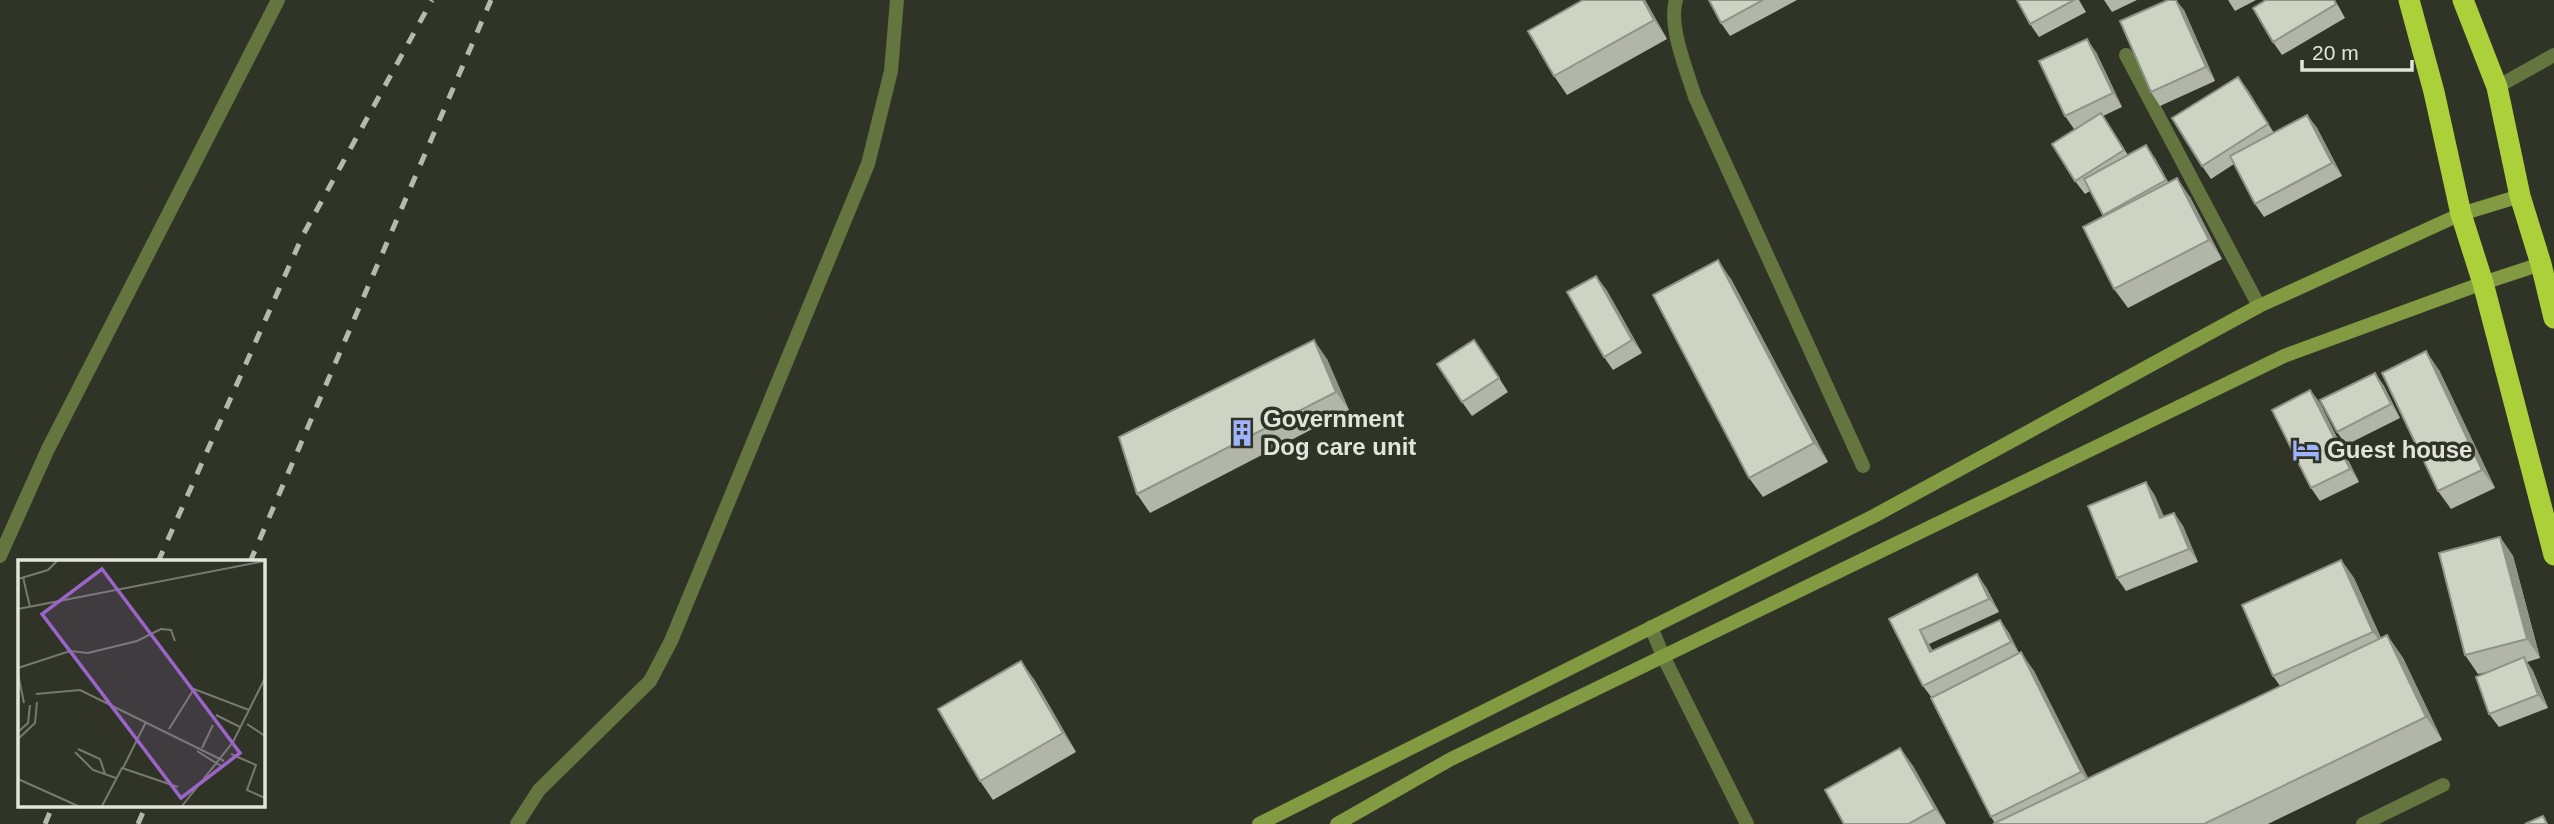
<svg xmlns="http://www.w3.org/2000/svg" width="2554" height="824" font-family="Arial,sans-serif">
	<rect width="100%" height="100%" fill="#2f3426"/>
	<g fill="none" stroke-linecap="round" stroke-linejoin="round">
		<path stroke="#65753f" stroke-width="14" d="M1676,0C1668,26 1687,71 1695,97L1863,466
			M0,556L48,449L278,0
			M517,824L539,790L650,681L671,641L868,164L891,71L897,0"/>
		<path stroke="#65753f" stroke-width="14" d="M2126,55L2259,306
			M2497,87L2554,55
			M1651,627L1663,656L1747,824
			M2363,824L2443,785"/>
		<path stroke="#829a41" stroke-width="14" d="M1259,824L1874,516L2259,306L2461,214L2520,196
			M1337,824L1451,759L2284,356L2483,283L2541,264"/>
		<path stroke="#abd03a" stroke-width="21" d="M2409,0L2434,92L2461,214L2483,283L2554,555
			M2463,0L2497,87L2520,196L2541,264L2554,318"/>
		<path stroke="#b4b8ae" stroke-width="5" stroke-dasharray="12 12" stroke-linecap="butt" d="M158,562L303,235L432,0
			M250,562L491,0
			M45,824L53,805
			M138,824L146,805"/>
	</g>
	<path fill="#b1b6a8" d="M1583,0H1645L1667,39L1567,95L1554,76Z
		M1709,0H1797L1730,36L1721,23Z
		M2017,0H2079L2086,12L2039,37L2030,24Z
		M2104,0H2137L2112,12Z
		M2228,0H2256L2235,11Z
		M2266,0H2335L2345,18L2282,55L2273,42Z
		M2184,10L2215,81L2160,106L2151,92Z
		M2096,52L2122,107L2103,116L2128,155L2155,158L2168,182L2190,197L2222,259L2128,308L2114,289L2103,216L2090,191L2085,194L2075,181L2080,126L2074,129L2065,116Z
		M2238,77L2274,133L2307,115L2317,128L2342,176L2264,217L2255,204L2234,164L2211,179L2202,166Z
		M1731,279L1828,462L1763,497L1749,478Z
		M1606,289L1642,353L1613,370L1604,357Z
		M1483,353L1508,392L1472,416L1462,402Z
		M1327,359L1349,410L1150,513L1137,494Z
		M2439,370L2495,488L2451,509L2438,491Z
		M2375,373L2384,386L2400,418L2346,445L2337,432Z
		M2310,390L2320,403L2359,482L2320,501L2311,488Z
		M2146,482L2155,496L2164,517L2174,513L2183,526L2198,562L2126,591L2117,578Z
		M2500,537L2513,556L2540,658L2527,662L2533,671L2548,708L2499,727L2489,714L2487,672L2478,674L2465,655Z
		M2341,560L2354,578L2381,638L2387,635L2403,658L2442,740L2268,824H1993L1995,823L1991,817L1932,698L1923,686L1889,619L1986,587L1999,612L1929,644L1933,651L2000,620L2009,633L2019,653L2034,671L2088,778L2280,686L2273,676Z
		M1034,679L1076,752L993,800L980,781Z
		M1900,748L1913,766L1946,824H1844Z"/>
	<path fill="#909488" d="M1643,0H1645L1667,39L1654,20Z
		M2176,0L2184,10L2215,81L2206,67Z
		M2087,39L2096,52L2122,107L2113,93Z
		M2238,77L2248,90L2277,138L2268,124Z
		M2307,115L2317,128L2342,176L2332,163Z
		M2146,145L2155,158L2175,194L2166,180Z
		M2177,178L2190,197L2222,259L2209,240Z
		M1718,260L1731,279L1828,462L1814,443Z
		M1596,276L1606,289L1642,353L1632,340Z
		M1314,340L1327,359L1349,410L1336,392Z
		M2426,351L2439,370L2495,488L2482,470Z
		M2375,373L2384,386L2400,418L2391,404Z
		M2310,390L2320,403L2359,482L2350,469Z
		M2146,482L2155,496L2170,531L2160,518Z
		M2174,513L2183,526L2198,562L2189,549Z
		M2500,537L2513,556L2540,658L2527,639Z
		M2341,560L2354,578L2386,650L2373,632Z
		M1977,574L1986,587L1999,612L1989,599Z
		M2000,620L2009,633L2020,655L2011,642Z
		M1920,630L1929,644L1939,665L1930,652Z
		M2387,635L2403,658L2442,740L2426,717Z
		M2021,652L2034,671L2094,790L2081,772Z
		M2524,657L2533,671L2548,708L2538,695Z
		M1021,661L1034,679L1076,752L1063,733Z
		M1900,748L1913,766L1946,824L1935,809Z"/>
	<path fill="#ced4c3" stroke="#909488" stroke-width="2" d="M1583,0H1643L1654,20L1554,76L1528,31Z
		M1709,0H1763L1721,23Z
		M2017,0H2074L2030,24Z
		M2168,0H2176L2206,67L2151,92L2120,21Z
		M2266,0H2334L2336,4L2273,42L2253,8Z
		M2087,39L2113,93L2065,116L2039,61Z
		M2238,77L2268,124L2202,166L2172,118Z
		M2101,113L2124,150L2075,181L2052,144Z
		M2307,115L2332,163L2255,204L2230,156Z
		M2146,145L2166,180L2103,215L2084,179Z
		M2177,178L2209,240L2114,289L2083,227Z
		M1718,260L1814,443L1749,478L1653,295Z
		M1596,276L1632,340L1604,357L1567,292Z
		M1314,340L1336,392L1137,494L1119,437Z
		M1474,340L1499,378L1462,402L1437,364Z
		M2426,351L2482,470L2438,491L2382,373Z
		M2375,373L2391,404L2337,432L2320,400Z
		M2310,390L2350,469L2311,488L2272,410Z
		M2146,482L2160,518L2174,513L2189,549L2117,578L2088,506Z
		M2500,537L2527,639L2465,655L2439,553Z
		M2341,560L2373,632L2273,676L2242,605Z
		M1977,574L1989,599L1920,630L1930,652L2000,620L2011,642L1923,686L1889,619Z
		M2387,635L2426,717L2204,824H1993Z
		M2021,652L2081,772L1991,817L1931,698Z
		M2524,657L2538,695L2489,714L2476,677Z
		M1021,661L1063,733L980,781L938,709Z
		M1900,748L1935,809L1908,824H1844L1825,790Z
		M2543,816L2547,824H2525Z"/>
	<defs>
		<symbol id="building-bare" viewBox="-9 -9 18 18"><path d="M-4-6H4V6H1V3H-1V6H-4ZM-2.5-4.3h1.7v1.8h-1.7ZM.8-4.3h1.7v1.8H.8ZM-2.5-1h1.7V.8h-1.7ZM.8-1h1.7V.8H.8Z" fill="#a0b3fd" stroke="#2f3426" stroke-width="2.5" paint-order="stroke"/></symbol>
		<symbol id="hotel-bare" viewBox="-9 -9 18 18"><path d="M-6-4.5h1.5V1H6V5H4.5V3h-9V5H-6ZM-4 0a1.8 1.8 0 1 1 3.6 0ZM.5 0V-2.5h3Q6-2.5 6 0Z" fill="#a0b3fd" stroke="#2f3426" stroke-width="2.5" paint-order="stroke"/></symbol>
	</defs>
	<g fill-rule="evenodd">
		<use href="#building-bare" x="1223" y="414" width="38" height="38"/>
		<use href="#hotel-bare" x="2287" y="431" width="38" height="38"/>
	</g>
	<g text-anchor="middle" stroke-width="7" stroke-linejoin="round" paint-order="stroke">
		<g font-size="24" font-weight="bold" fill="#e2e5dc" stroke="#2f3426" text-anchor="start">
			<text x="1263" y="427">Government<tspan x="1263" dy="28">Dog care unit</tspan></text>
			<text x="2327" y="458">Guest house</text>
		</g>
	</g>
	<g transform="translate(18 560)">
		<rect width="247" height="247" fill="#2f3426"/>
		<path fill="none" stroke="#777b6f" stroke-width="2" d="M5,17L12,47M0,19L30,10L39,1M0,49L247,1M0,108L52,91L70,93L119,81L143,69L153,70L157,81M0,114L6,143M18,134L62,130L206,201M198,155L222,167M229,164L247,176M151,169L176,129L231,150M0,172L10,163L12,145M0,179L17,163L19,142M184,188L195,165M60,189L82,199L87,214M179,191L203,206M57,192L75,210L98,218M213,194L238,205L229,230L247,238M105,208L128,162M0,219L60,246M84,246L104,208L160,227M164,246L215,182L247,118"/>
		<path fill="#9a64c8" fill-opacity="0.15" stroke="#9a64c8" stroke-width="3.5" d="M84,9L222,193L163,238L24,54Z"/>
		<rect width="247" height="247" fill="none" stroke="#e2e5dc" stroke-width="3.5"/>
	</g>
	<path d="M2302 60v10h110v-10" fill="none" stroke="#e2e5dc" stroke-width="3.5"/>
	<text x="2312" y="60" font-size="21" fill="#e2e5dc" stroke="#2f3426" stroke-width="5" paint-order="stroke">20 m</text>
</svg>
